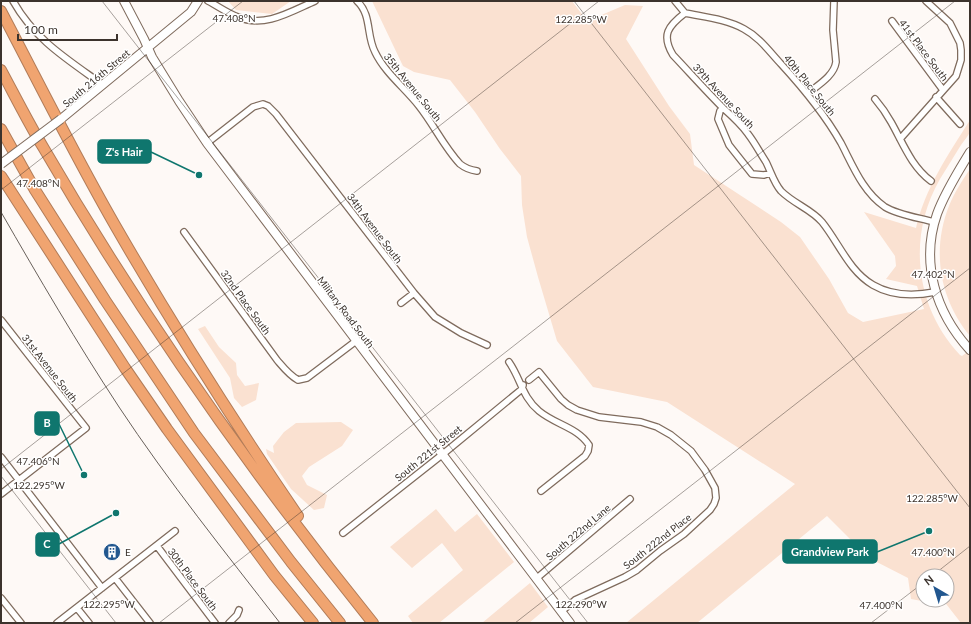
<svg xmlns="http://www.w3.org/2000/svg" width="971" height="624" font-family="Lato,sans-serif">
	<rect width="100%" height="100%" fill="#fef9f6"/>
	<path fill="#fae1d1" d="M228,1H291L272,14L236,10Z
		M372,1H572L587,21L625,5L643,6L626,39L669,106L690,134L694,165L781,222L800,237L829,279L848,313L863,322L924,309L917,286L886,279L896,266L895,256L864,212L916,228C925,188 948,155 970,120C970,124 971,129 970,132C968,136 964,141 961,145C954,156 947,168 940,179C907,236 915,307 960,355L962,356L970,350V623H961L943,600H947V576H923V600H940L938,604L911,599L908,578L869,558L827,516L697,623H626L795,484L667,402L593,387L557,341L538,277L527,237L522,205L521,176L500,149L475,112L450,80L414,72L403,66Z
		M970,169V336C940,300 931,251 949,206C954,193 962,181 970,169Z
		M205,326L219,347L236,363L237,375L245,386L259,383L256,400L242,407L234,398L230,378L198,329Z
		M341,422L353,430L342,446L309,467L302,476L307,485L327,495L324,508L314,510L291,489L267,454L266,449L274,453L273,446L284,432L296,423Z
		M436,509L455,532L477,514L514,562L439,623H413L408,616L463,570L442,543L412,568L390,547Z
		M530,583L548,607L529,623H482Z"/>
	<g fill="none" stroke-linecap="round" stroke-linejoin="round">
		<defs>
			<path id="street" d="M13,1C35,40 67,59 103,85
				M208,1C218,6 227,13 238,17C265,28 290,12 315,1
				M357,1C372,15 366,35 375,52C385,73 405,88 419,106C434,125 444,147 460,164C465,168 470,170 477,171
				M675,1L685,13
				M685,13C668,26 661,35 673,55C690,73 706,91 723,108C732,116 741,124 748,134C755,143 760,153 766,162C771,172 774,183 781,191C794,204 811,209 822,222C839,243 849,271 873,285C892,296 915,296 935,292
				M685,13C704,17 726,19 744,29C759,37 769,51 781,64C804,89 824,113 841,143C853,166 863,192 885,207C898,215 920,218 934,222
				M892,21L943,90
				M807,94C818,85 834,76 836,62L833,30L834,1
				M936,97L960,124
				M875,99C881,106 886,113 891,122C903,143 911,166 931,181
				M723,108L720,111L718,119L729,145L752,174L764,175L770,173
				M900,139L956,76L961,60V50L960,43L950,23L926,1
				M207,143L253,107L263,104L268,106L276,114L414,293L435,317L461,333L487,345
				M184,232L277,360C283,367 289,375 298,380L307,378L356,341
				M401,303L414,293
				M1,320L86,428L1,494
				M509,362C521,379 522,397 539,411C556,425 577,427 589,445L588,451L585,456L541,491
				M529,380L539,372L561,399L568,405L577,410L599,417L641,422L657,427L671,435L691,451L705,470L715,488L716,498L714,504L710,510L684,534L660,551L637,570L625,577L575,600L562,611
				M1,457L102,588
				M343,533L443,454L522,389L523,385
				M157,546L215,623
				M115,578L150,623
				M537,578L630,499
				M1,598L21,623
				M77,608L89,623
				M57,623L175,531
				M229,623L237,615L239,610"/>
			<path id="secondary" d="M124,1L144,39L152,57L179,101L207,143L570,623
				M61,119L191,12L198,1
				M970,152C958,172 945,192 937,214C920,263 936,313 970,350"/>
			<path id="highway" d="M1,11C39,83 75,156 116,227C173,326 234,422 298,516
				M1,70C15,96 28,122 43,147C140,314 252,473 373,623
				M1,129L35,190L105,300L194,433L291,562L340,623
				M1,176L125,368L167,429L274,575L313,623"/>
		</defs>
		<use href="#street" stroke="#7f6b5d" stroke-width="8"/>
		<use href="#secondary" stroke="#7f6b5d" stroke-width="10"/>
		<use href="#highway" stroke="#b17c59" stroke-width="12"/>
		<use href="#street" stroke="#fff" stroke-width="5.5"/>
		<use href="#secondary" stroke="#fff" stroke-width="8"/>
		<use href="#highway" stroke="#f0a470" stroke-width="10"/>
		<path stroke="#69615b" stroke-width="1" d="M1,212C39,278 77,343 119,407C168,481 225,552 280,623"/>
		<defs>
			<path id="secondary-bridge" d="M1,164L61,119"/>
		</defs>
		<use href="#secondary-bridge" stroke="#7f6b5d" stroke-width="10" stroke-linecap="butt"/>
		<use href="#secondary-bridge" stroke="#fff" stroke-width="8"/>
	</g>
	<path fill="none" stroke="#3c332d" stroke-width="1" stroke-opacity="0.45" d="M102,1L588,623M574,1L970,508M1,190L243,1M1,469L599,1M1,476L116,623M932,576L970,546M159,623L955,1M515,623L970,268M871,623L923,583"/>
	<defs>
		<symbol id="building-disc" viewBox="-11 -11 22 22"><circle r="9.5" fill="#22578f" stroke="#fff"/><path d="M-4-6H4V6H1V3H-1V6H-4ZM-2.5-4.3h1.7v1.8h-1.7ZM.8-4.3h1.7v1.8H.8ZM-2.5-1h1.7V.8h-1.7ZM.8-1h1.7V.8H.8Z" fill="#fff"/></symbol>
	</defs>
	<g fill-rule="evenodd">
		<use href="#building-disc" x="102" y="542" width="20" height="20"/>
	</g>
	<g text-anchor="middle" stroke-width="3" stroke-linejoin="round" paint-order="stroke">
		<g font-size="10" fill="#3c332d" stroke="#fff">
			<text transform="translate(924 50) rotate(53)" y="4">41st Place South</text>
			<text transform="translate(96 78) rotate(-40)" y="4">South 216th Street</text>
			<text transform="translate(810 85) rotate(51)" y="4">40th Place South</text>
			<text transform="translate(413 87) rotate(51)" y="4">35th Avenue South</text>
			<text transform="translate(724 96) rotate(47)" y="4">39th Avenue South</text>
			<text transform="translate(375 228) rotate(53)" y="4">34th Avenue South</text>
			<text transform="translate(246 302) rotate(54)" y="4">32nd Place South</text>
			<text transform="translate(346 312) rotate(53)" y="4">Military Road South</text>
			<text transform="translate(50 368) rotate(52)" y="4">31st Avenue South</text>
			<text transform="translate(428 453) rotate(-39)" y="4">South 221st Street</text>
			<text transform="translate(578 532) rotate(-40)" y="4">South 222nd Lane</text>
			<text transform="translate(657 541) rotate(-38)" y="4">South 222nd Place</text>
			<text transform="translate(193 579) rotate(53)" y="4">30th Place South</text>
		</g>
		<g font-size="10" fill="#3c332d" stroke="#fff" text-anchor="start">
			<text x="125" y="556">E</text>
		</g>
	</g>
	<g font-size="10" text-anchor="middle" fill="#3c332d" stroke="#fff" stroke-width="3" stroke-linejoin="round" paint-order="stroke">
		<text x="234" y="22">47.408°N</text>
		<text x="581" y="23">122.285°W</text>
		<text x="38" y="187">47.408°N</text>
		<text x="933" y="278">47.402°N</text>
		<text x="38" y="465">47.406°N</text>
		<text x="39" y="489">122.295°W</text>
		<text x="932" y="502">122.285°W</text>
		<text x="933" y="556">47.400°N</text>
		<text x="109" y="608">122.295°W</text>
		<text x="581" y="608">122.290°W</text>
		<text x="881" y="609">47.400°N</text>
	</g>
	<path fill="none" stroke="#0f766e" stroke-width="1.5" d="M199 175L151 152M84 475L59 424M116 513L59 544M929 531L877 552"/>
	<g fill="#0f766e" stroke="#fff" stroke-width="1.5">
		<circle cx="199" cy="175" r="4"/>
		<circle cx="84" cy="475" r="4"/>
		<circle cx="116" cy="513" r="4"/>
		<circle cx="929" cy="531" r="4"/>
	</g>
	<g fill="#0f766e" stroke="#0f766e" stroke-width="1.5">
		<rect x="98" y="140" width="53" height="23" rx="4"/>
		<rect x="35" y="412" width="24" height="23" rx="4"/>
		<rect x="36" y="533" width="23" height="23" rx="4"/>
		<rect x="783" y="540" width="94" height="23" rx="4"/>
	</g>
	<g font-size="11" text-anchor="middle" font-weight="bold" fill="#fff">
		<text x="124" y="156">Z's Hair</text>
		<text x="47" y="427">B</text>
		<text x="47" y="548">C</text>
		<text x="830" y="556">Grandview Park</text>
	</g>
	<rect width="971" height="624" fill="none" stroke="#3c332d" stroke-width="4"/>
	<g transform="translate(935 588) rotate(322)"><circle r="19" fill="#ffffff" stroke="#b1adab"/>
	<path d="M0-3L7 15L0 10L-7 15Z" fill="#22578f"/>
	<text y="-6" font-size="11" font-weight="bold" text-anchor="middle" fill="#3c332d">N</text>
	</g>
	<path d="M18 34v6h99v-6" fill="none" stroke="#3c332d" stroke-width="2"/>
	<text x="24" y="34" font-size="12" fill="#3c332d" stroke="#ffffff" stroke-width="3" paint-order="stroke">100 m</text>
</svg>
